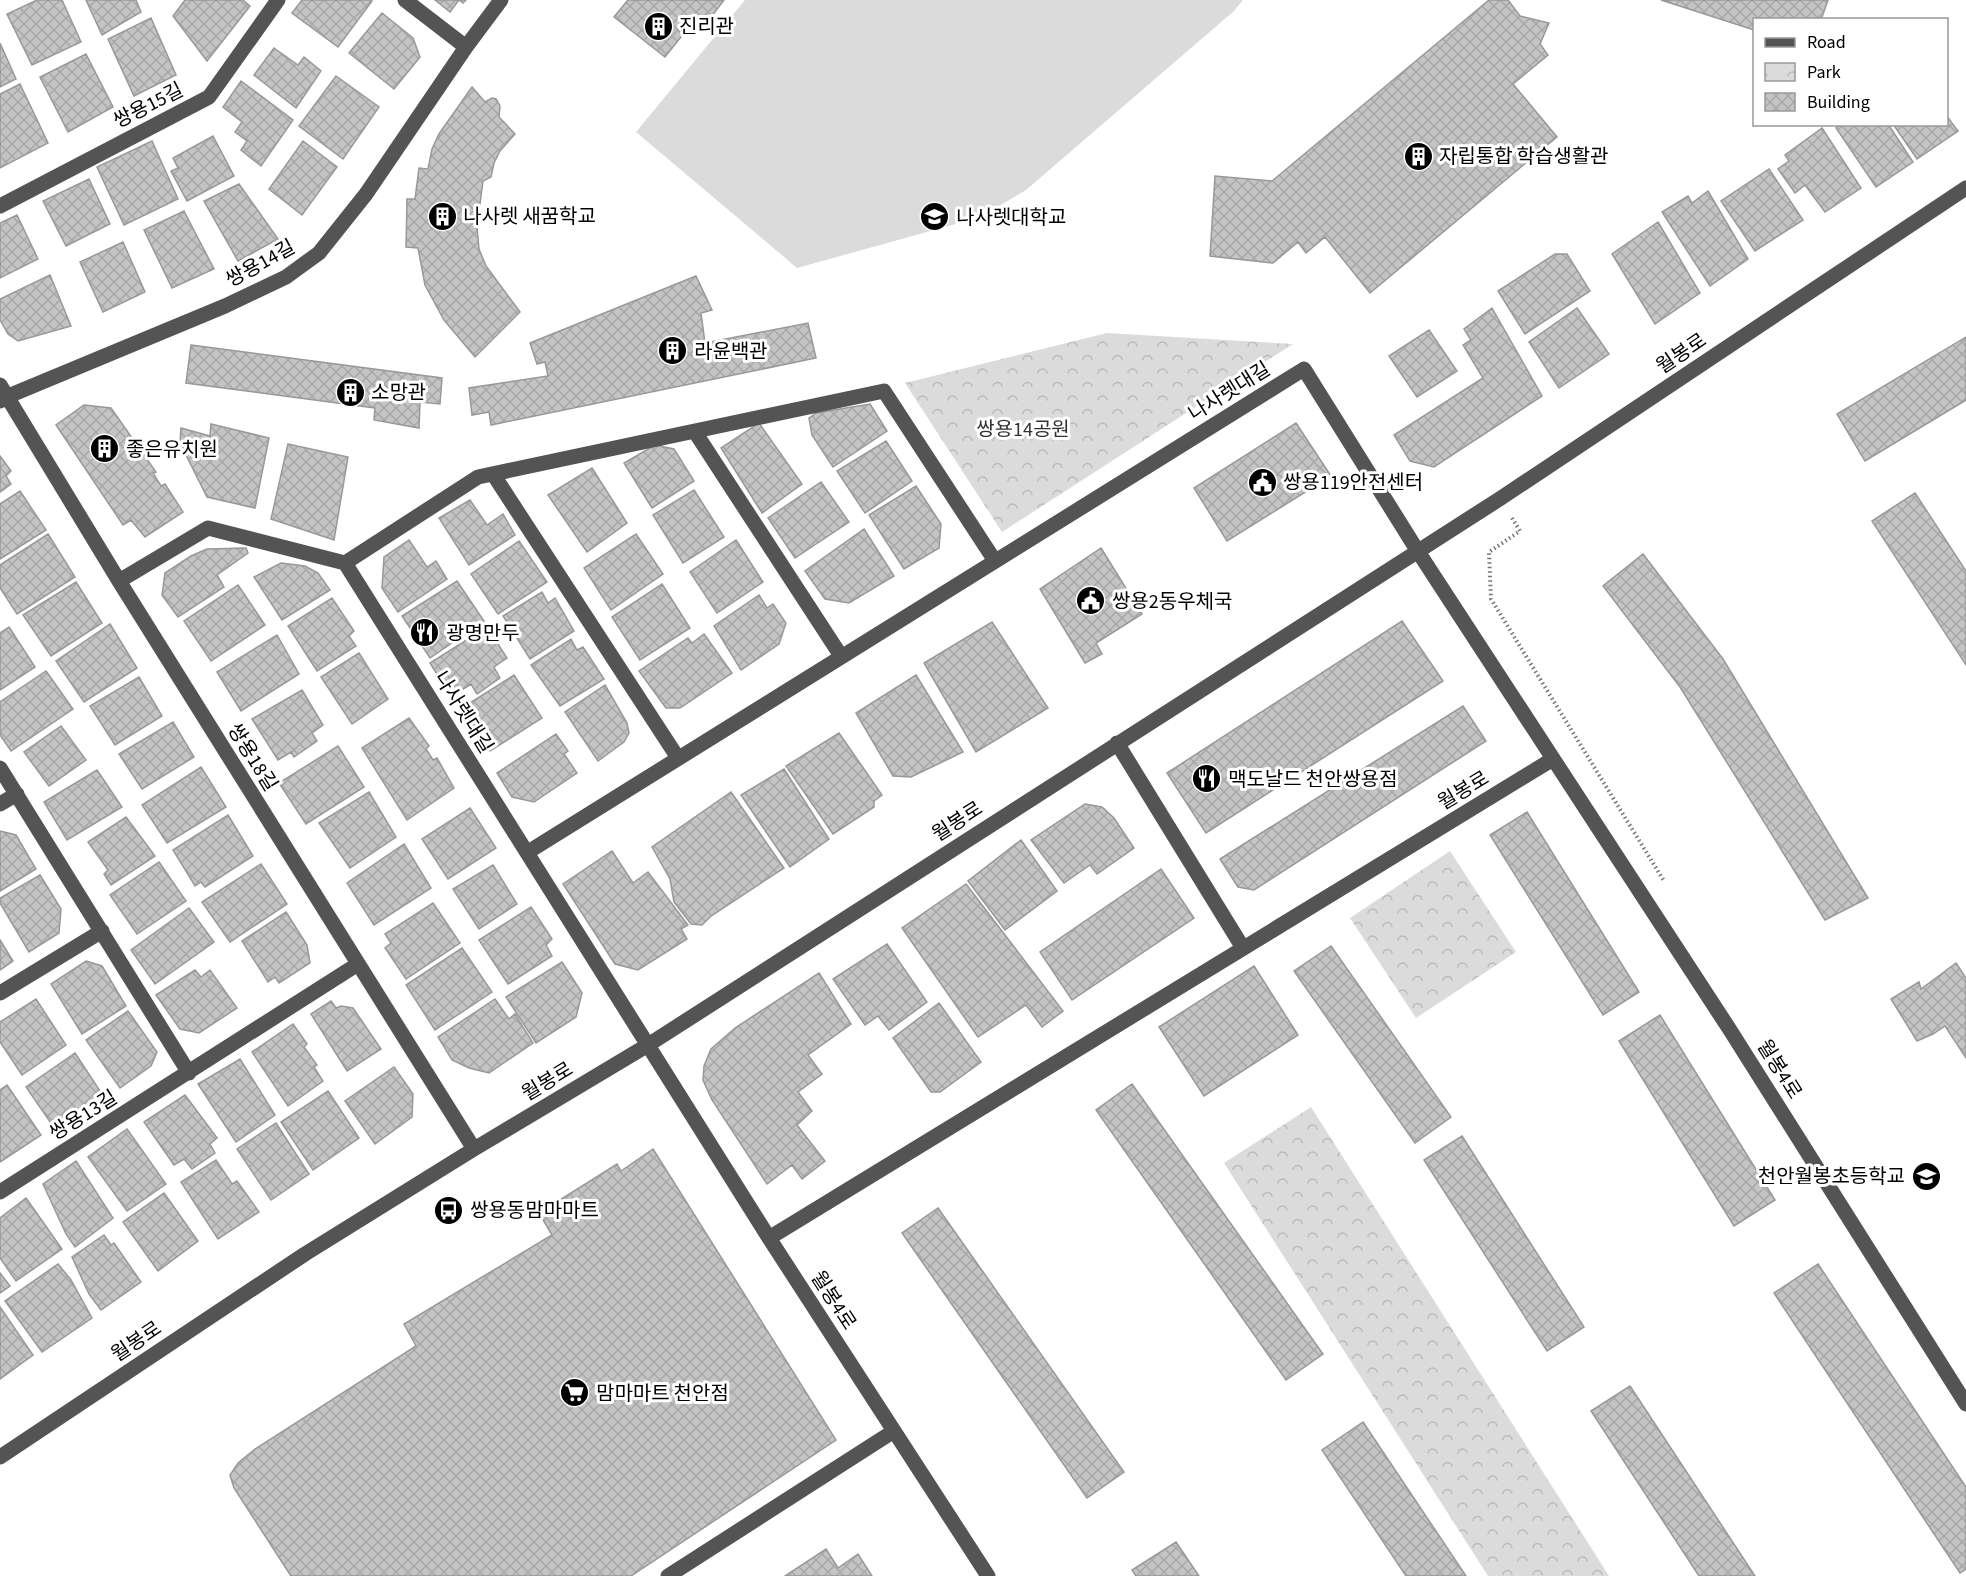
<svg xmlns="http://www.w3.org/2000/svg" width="1966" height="1576" font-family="'Source Sans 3','Noto Sans KR',sans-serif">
	<defs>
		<pattern id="park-crowns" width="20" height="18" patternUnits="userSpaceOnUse" patternTransform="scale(1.5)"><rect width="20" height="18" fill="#dbdbdb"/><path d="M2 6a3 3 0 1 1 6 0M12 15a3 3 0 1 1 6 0" fill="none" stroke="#bababa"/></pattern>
		<pattern id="building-cross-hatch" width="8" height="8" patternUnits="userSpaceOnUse" patternTransform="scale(1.5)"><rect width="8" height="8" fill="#c4c4c4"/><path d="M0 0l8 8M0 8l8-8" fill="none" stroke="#a7a7a7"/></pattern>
	</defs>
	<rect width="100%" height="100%" fill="#fff"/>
	<path fill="url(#park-crowns)" d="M1107,333L1293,344L1002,532L905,383Z
		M1450,851L1516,952L1416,1018L1350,918Z
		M1311,1107L1609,1576H1488L1224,1163Z"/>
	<path fill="#dbdbdb" d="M745,0H1243L1234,11L1026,190L981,217L797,268L636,132Z"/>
	<path fill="url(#building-cross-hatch)" stroke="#989898" stroke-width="1.5" d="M37,0H62L81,42L32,65L7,14Z
		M86,0H136L141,12L102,35Z
		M185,0H243L250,6L207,61L173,16Z
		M302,0H370L372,1L338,47L292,13Z
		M435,0H466L463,3L459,0L450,12Z
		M628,0H724L702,29L692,23L665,57L614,17Z
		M1489,0H1508L1520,16L1549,23L1540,44L1548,55L1513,84L1557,137L1370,293L1325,237L1306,253L1298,242L1273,263L1210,256L1215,176L1272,181Z
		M1661,0H1828L1821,20H1754V30Z
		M382,13L413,38L420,57L394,89L349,53Z
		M151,18L176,75L134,96L108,39Z
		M0,43L16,79L0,87Z
		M274,48L298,65L304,57L321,71L296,108L254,75Z
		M86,54L113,107L68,132L40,77Z
		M336,76L379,107L343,159L299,126Z
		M241,81L293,120L261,166L241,150L247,141L235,132L242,122L223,107Z
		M20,84L48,143L0,168V94Z
		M472,87L485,102L492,98L496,99L500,106L499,117L515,134L500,151L494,163L491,177L483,181L477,227L479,249L486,266L520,312L475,357L444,320L425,285L418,248L406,247L407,199H415L419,168L428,169L432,149L439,134Z
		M1946,115L1958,131L1917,159L1893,124H1946Z
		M1841,124H1888L1913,162L1876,187L1836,128Z
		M1822,128L1861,188L1825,212L1805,185L1795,193L1778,169L1789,161L1785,155Z
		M213,136L234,176L187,201L171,171L178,168L173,158Z
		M152,141L178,199L124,225L97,167Z
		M303,141L337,167L302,215L269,189Z
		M1769,169L1803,220L1755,251L1721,201Z
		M89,179L110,224L66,246L43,201Z
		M239,184L278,239L238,261L204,201Z
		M1708,191L1748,259L1710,286L1662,212L1688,196L1692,203Z
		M184,211L214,269L172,288L144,230Z
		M17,215L38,259L0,278V223Z
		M1658,222L1700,293L1655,324L1612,254Z
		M123,242L145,292L103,312L80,262Z
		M1555,254H1567L1590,291L1525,334L1498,291Z
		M50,275L71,326L18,341L8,334L0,320V299Z
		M696,276L712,310L701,313L705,343L808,323L816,358L491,425L489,412L472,415L469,388L548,376L545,362L537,364L530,343Z
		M1492,308L1542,396L1434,467L1410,461L1394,435L1483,378L1463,345L1471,340L1464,329Z
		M1577,308L1609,354L1559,388L1529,342Z
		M1429,330L1457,371L1417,397L1389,356Z
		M1966,337V400L1865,461L1837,414Z
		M191,345L442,378L440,404L420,402L419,428L374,420L375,408L186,383Z
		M870,404L887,431L833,467L812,435L809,418L816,413Z
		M84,405L111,408L156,472L153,473L161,486L165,484L183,512L145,537L131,520L123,525L56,425Z
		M759,423L802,484L762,513L721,448Z
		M1296,423L1331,476L1227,541L1194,488Z
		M211,424L269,438L255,508L207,497L180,443L181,428L210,436Z
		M886,441L912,481L865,513L837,471Z
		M288,444L348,457L334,540L271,519Z
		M655,445L674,449L694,481L652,508L624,463Z
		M0,456L11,471L6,476L11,484L0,492Z
		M592,468L627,523L587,552L548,495Z
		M821,482L849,522L795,558L768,518Z
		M916,486L941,524L939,548L904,569L869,515Z
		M694,490L724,537L683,563L653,515Z
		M20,491L46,530L0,559V504Z
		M1915,493L1966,571V665L1872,521Z
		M470,500L487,525L503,514L515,535L469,565L439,518Z
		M864,529L894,576L849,603L825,599L805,571Z
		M48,534L75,577L17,614L0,588V565Z
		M636,534L663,574L611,610L584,568Z
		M409,540L427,567L436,561L447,579L398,612L382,588L384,557Z
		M736,540L763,582L717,613L690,572Z
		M519,541L547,582L498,614L471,574Z
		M246,548L248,553L217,575L224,587L178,617L162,595L165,573L191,556L207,549Z
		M1101,548L1142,614L1096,643L1102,654L1085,663L1040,589Z
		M1643,554L1723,659L1868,898L1825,920L1680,687L1603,586Z
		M281,563L305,566L318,573L330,590L282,620L254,577Z
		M457,581L484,621L430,658L402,616Z
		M76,582L102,623L51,656L23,615Z
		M662,584L690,628L640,660L612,617Z
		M238,585L265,625L211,661L184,621Z
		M542,592L548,603L555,598L574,631L530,659L503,616Z
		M759,595L767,608L773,604L786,623L779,644L741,670L714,626Z
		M332,598L354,631L349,636L356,646L317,671L288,626Z
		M1402,621L1443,681L1206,833L1167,773Z
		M992,622L1048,708L976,752L924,663Z
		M110,624L137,668L84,702L56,661Z
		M9,627L35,667L0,690V633Z
		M487,627L507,658L494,667L500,678L477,694L471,684L451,697L430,663Z
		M704,634L732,673L680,708H666L639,671L688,638L692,643Z
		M277,635L299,674L241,711L217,672Z
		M571,639L577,650L583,647L604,679L560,706L531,665Z
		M359,653L388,699L352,724L321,677Z
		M46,671L73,709L11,751L0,735V702Z
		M514,675L542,718L490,751L462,708Z
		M916,675L963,752L911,777L893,776L856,713Z
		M139,677L162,716L115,745L90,706Z
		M605,685L627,723L629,733L624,742L598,761L565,712Z
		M302,690L323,725L312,733L317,741L294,757L291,752L278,760L252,719Z
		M1463,706L1486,741L1254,890L1238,887L1220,859Z
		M409,718L429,746L426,749L433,760L437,758L454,788L407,820L362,748Z
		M173,722L194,757L142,789L119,754Z
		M61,726L86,760L49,786L24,752Z
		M839,733L882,795L874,801V807L833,834L786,766Z
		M556,734L568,751L564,754L577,773L534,802L512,797L497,773Z
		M338,746L364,787L306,824L279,783Z
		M201,767L226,807L167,843L142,805Z
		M784,769L829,839L790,867L741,795Z
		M97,770L122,807L67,840L44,802Z
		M369,792L396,837L350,868L319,823Z
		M731,792L784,868L711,916L702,925L691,924L674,902L670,879L652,847Z
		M1085,804L1102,807L1114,818L1134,848L1097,874L1090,865L1064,883L1031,840Z
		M470,808L496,848L448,879L422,839Z
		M1527,812L1639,992L1603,1015L1490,835Z
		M228,815L253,856L205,887L201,882L195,886L173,850Z
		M126,817L155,856L111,885L104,874L108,870L88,842Z
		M0,831L16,835L36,869L0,891Z
		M1021,840L1057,891L1005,930L968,881Z
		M404,844L431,888L374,925L347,883Z
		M612,851L633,883L648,872L688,925L681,929L687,939L638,970L615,964L563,884Z
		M159,862L186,901L137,934L110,895Z
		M261,864L287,904L230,942L202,902Z
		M493,865L517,904L479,929L453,889Z
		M1161,869L1194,918L1072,1000L1040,952Z
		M40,875L61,909L59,933L29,952L0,903V898Z
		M966,884L1063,1011L1042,1027L1026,1005L978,1037L902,928Z
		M433,903L460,943L406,979L385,948L391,943L385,934Z
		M531,907L552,939L546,945L552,956L508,984L479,940Z
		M189,908L214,942L155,984L131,950Z
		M286,912L307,945L310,963L279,983L275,977L268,982L242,941Z
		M0,940L13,961L0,970Z
		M887,944L927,1002L889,1030L878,1016L865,1025L833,979Z
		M1331,946L1451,1117L1415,1143L1294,971Z
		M462,948L492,992L435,1030L406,985Z
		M86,961L102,966L126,1006L82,1034L51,984Z
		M562,962L582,993L576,1017L536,1043L506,997Z
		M1956,963L1966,978V1058L1945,1026L1933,1034L1917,1041L1891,999L1919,982L1921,989Z
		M1254,966L1298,1035L1204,1096L1159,1027Z
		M195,970L201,977L210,970L237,1008L199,1033L180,1029L156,995Z
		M819,973L851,1024L808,1055L822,1074L798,1092L812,1111L797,1125L825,1161L802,1179L792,1165L767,1184L712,1100L703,1080L704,1066L711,1049L735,1028Z
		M36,999L66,1045L22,1075L0,1042V1022Z
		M495,999L509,1019L515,1014L533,1043L489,1073L469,1068L452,1060L438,1037Z
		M331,1001L336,1008L341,1006L353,1008L381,1049L347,1071L311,1014Z
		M939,1003L981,1062L940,1092H931L893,1038Z
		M128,1011L157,1052L151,1066L120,1088L86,1040Z
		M1660,1015L1775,1200L1734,1226L1619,1041Z
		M293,1024L307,1044L304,1047L317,1065L314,1067L323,1081L288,1106L252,1052Z
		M75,1053L104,1097L55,1129L26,1087Z
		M240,1059L275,1115L236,1142L198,1084Z
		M394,1067L413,1094L412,1117L375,1144L345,1101Z
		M1132,1084L1323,1354L1286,1380L1096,1110Z
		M7,1085L41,1135L0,1162V1090Z
		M328,1091L359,1138L313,1170L281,1122Z
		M185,1095L217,1138L210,1144L215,1153L192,1169L184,1159L174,1165L144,1122Z
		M276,1123L309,1174L271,1200L237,1149Z
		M127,1129L166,1184L127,1211L88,1157Z
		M1462,1136L1584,1327L1547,1351L1424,1160Z
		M653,1149L836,1440L631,1576H291L234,1488L230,1475L238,1463L255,1449L416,1346L404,1324L552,1235L539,1213L617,1164L621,1171Z
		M216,1160L232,1184L237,1181L259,1212L218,1239L181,1182Z
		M76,1161L113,1218L75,1247L66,1234L43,1184Z
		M164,1193L198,1241L158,1271L123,1222Z
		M26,1198L62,1249L16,1281L0,1258V1218Z
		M938,1208L1124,1472L1087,1498L902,1233Z
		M104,1235L111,1245L114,1243L141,1282L101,1310L89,1294L72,1257Z
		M58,1264L71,1280L92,1318L42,1352L5,1301Z
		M1818,1264L1966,1487V1569L1960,1573L1774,1293Z
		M0,1273L10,1286L0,1293Z
		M0,1307L33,1355L0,1379Z
		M1630,1386L1755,1576H1699L1591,1411Z
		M1363,1422L1466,1576H1406L1322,1450Z
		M1176,1542L1199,1576H1136L1132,1570Z
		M826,1549L838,1568L858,1554L872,1576H785Z"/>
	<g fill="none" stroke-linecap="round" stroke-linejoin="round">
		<path stroke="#767676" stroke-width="4" stroke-dasharray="1.5 3" stroke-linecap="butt" d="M1512,518L1520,531L1489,552L1491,599L1664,881"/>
		<path stroke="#545454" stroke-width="15" d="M405,0L466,47
			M0,206L209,97L278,0
			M0,385L119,581L474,1149
			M0,401L6,397L225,306L286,277L319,253L366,194L466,47L501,0
			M695,432L841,656
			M493,474L678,758
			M345,563L478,477L884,391L995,561
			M119,581L208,528L345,563L769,1238L988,1576
			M1117,743L1243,948
			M0,768L189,1073
			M0,804L17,794
			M528,852L1304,369L1417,550L1730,1030L1966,1404
			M0,993L102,931
			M0,1192L358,964
			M769,1238L1553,759
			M0,1457L305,1254L474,1149L648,1045L1501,498L1966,188
			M668,1576L894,1431"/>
	</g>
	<defs>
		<symbol id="building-disc" viewBox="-11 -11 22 22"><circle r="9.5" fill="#000" stroke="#fff"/><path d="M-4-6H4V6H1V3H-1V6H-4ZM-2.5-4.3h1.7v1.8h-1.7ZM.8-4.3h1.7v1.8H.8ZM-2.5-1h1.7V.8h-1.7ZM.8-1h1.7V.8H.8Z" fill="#fff"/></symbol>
		<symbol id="university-disc" viewBox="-11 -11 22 22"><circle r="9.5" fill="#000" stroke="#fff"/><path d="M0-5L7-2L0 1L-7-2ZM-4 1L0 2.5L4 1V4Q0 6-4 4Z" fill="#fff"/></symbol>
		<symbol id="civic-disc" viewBox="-11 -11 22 22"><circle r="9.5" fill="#000" stroke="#fff"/><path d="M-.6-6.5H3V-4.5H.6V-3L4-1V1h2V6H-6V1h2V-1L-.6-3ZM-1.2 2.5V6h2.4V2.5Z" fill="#fff"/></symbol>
		<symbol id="restaurant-disc" viewBox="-11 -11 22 22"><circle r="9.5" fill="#000" stroke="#fff"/><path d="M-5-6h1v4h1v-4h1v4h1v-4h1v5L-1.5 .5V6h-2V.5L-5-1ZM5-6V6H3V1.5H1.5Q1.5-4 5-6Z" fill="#fff"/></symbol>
		<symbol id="school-disc" viewBox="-11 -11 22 22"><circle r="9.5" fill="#000" stroke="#fff"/><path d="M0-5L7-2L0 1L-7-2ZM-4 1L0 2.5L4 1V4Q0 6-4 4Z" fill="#fff"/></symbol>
		<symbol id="bus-disc" viewBox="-11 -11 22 22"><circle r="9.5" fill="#000" stroke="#fff"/><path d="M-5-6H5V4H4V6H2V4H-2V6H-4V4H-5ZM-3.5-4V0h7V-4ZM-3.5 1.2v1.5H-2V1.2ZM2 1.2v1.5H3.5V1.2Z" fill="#fff"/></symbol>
		<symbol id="supermarket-disc" viewBox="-11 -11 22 22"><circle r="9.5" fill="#000" stroke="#fff"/><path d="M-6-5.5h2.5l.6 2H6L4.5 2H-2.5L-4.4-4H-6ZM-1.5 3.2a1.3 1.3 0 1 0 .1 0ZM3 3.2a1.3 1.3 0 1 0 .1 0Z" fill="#fff"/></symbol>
	</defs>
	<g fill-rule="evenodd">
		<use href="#building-disc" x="642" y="10" width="33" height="33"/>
		<use href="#building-disc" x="1402" y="140" width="33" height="33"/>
		<use href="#building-disc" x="426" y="200" width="33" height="33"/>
		<use href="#university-disc" x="918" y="200" width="33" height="33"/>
		<use href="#building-disc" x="656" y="334" width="33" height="33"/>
		<use href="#building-disc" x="334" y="376" width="33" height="33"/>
		<use href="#building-disc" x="88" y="432" width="33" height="33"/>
		<use href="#civic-disc" x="1246" y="466" width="33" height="33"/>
		<use href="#civic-disc" x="1074" y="584" width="33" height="33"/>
		<use href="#restaurant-disc" x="408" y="616" width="33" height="33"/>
		<use href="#restaurant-disc" x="1190" y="762" width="33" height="33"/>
		<use href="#school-disc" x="1910" y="1160" width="33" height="33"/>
		<use href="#bus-disc" x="432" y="1194" width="33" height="33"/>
		<use href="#supermarket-disc" x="558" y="1376" width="33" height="33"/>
	</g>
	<g text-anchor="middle" stroke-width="6" stroke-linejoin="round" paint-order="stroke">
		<g font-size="20" fill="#000" stroke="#fff" text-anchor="start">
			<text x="679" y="33">진리관</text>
			<text x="1439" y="163">자립통합 학습생활관</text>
			<text x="463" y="223">나사렛 새꿈학교</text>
			<text x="956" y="224">나사렛대학교</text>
			<text x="694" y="358">라윤백관</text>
			<text x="371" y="399">소망관</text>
			<text x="126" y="456">좋은유치원</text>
			<text x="1283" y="489">쌍용119안전센터</text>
			<text x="1112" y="608">쌍용2동우체국</text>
			<text x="446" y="640">광명만두</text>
			<text x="1228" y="786">맥도날드 천안쌍용점</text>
			<text x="1905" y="1183" text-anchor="end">천안월봉초등학교</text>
			<text x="470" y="1217">쌍용동맘마마트</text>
			<text x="596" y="1400">맘마마트 천안점</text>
		</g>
		<g font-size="20" fill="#000" stroke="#fff">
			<text transform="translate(148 105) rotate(-27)" y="7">쌍용15길</text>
			<text transform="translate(260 263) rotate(-29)" y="7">쌍용14길</text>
			<text transform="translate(1681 353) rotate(-34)" y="7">월봉로</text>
			<text transform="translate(1229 391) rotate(-32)" y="7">나사렛대길</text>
			<text transform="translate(464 712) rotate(58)" y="7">나사렛대길</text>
			<text transform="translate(253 757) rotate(58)" y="7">쌍용18길</text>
			<text transform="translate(1463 790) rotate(-31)" y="7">월봉로</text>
			<text transform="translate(957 821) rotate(-33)" y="7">월봉로</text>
			<text transform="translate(1780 1069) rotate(58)" y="7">월봉4로</text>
			<text transform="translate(547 1081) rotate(-31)" y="7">월봉로</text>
			<text transform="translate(83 1115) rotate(-32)" y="7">쌍용13길</text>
			<text transform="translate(834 1300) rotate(57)" y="7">월봉4로</text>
			<text transform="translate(136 1341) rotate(-34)" y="7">월봉로</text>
		</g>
		<g font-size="20" fill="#323232" stroke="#fff">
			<text x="1023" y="436">쌍용14공원</text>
		</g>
	</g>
	<rect x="1753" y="18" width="195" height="108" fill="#ffffff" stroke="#999999" stroke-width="1.5"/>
	<rect x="1765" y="38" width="30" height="9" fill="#545454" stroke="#999999" stroke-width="1.5"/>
	<text x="1807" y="48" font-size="18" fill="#000000">Road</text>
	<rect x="1765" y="63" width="30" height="18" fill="url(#park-crowns)" stroke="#999999" stroke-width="1.5"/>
	<text x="1807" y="78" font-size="18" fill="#000000">Park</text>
	<rect x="1765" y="93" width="30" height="18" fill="url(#building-cross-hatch)" stroke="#999999" stroke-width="1.5"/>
	<text x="1807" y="108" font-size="18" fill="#000000">Building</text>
</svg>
